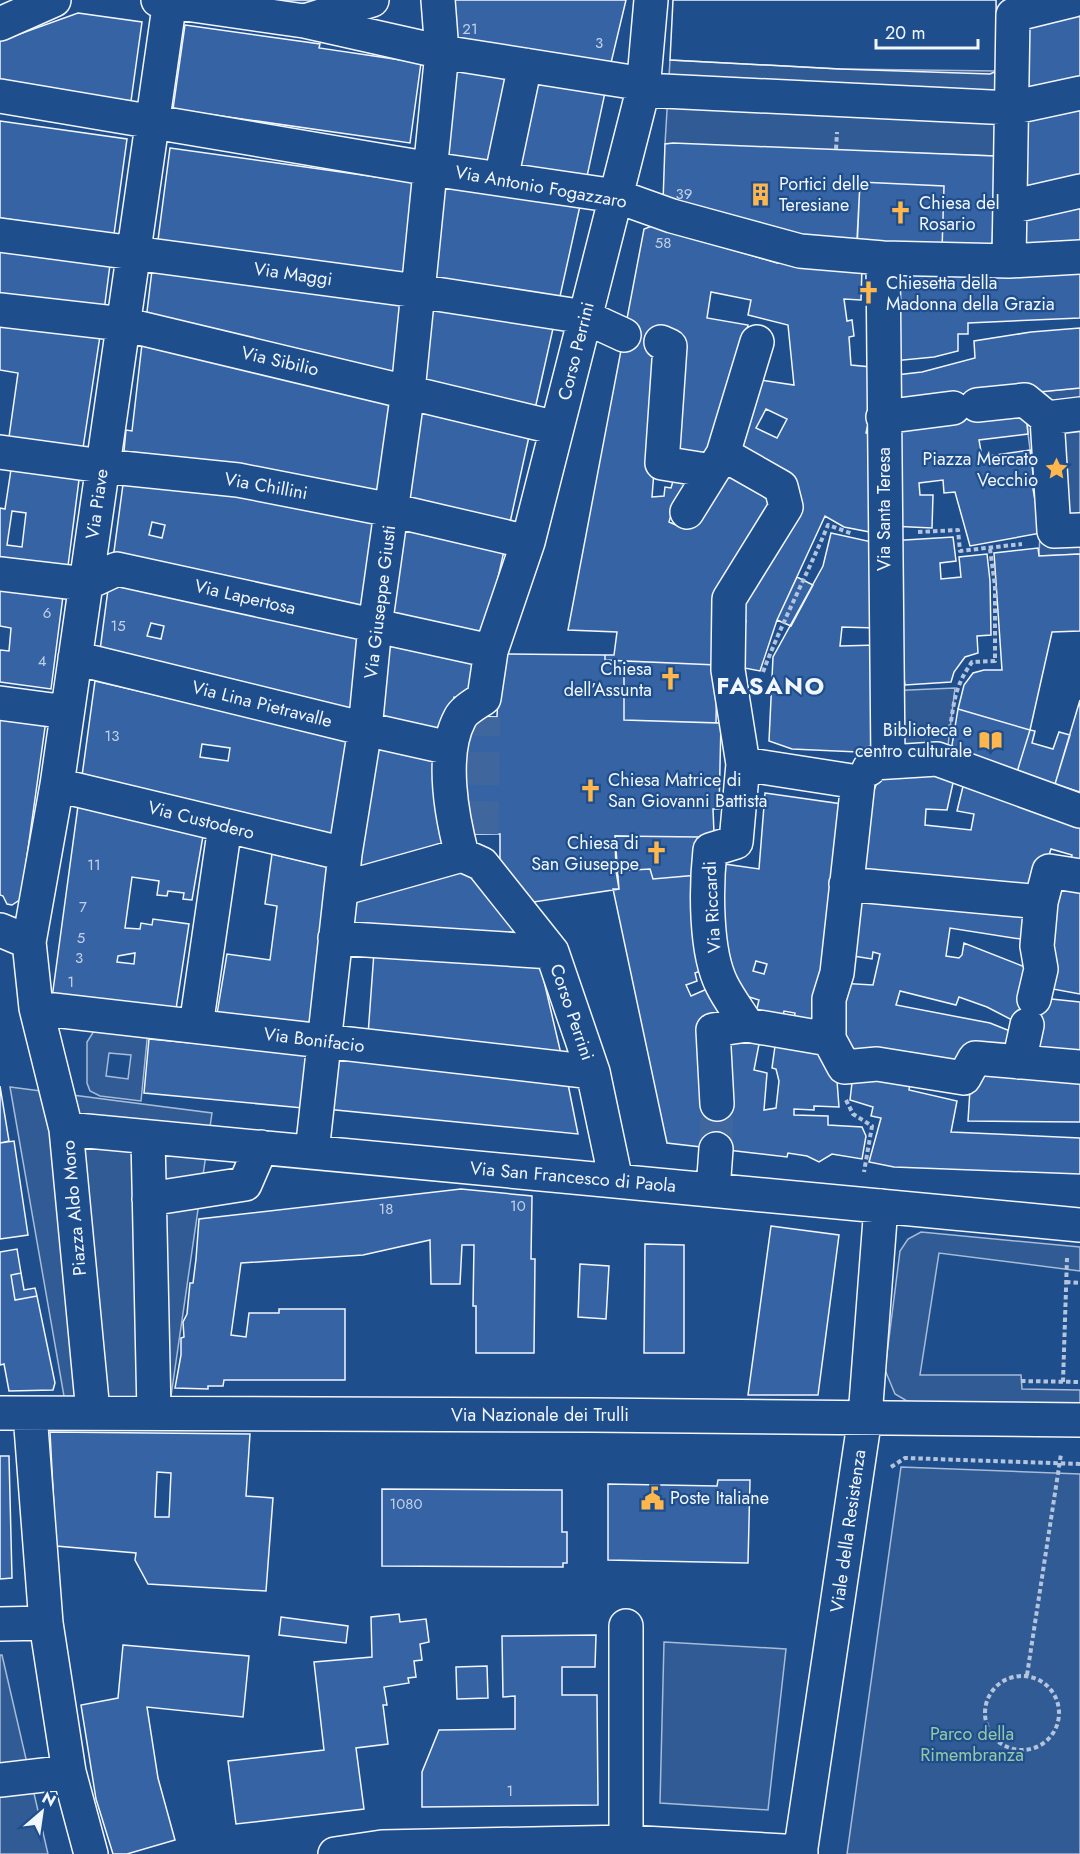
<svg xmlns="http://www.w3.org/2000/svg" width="1080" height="1854" font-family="Jost,sans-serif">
	<rect width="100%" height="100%" fill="#1f4e8c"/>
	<path fill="#305b95" stroke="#a8bbd7" stroke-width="1.5" fill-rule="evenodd" d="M670,60L840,69L997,71L995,156L665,144Z
		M1080,388V554L1039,556L1040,533L1033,489L1035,488L1028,434L1026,393Z
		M955,688L946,762L888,761L886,691Z
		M148,1030L141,1101L100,1096L90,1091L87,1083V1042L94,1031ZM109,1053L131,1055L128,1079L106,1076Z
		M10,1087L212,1113L171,1396L65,1402Z
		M921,1232L1080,1247V1271L939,1253L920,1375H1021L1022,1389L1080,1390V1407L921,1403L907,1401L895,1394L885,1370L900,1251L908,1239Z
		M901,1467L1080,1474V1854H847Z
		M664,1642L786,1649L768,1810L660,1803Z
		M0,1655H2L48,1854H0Z"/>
	<path fill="#3563a3" stroke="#f2f6ff" stroke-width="1.5" fill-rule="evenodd" d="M230,0H320L293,9Z
		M453,0H626L611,63L458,42Z
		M673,0H996L997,71L990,74L840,69L670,60Z
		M673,0H996L997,71L990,74L840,69L670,60Z
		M1080,9V77L1025,89V21Z
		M78,13L142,22L131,101L0,83V41Z
		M185,25L320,44L319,48L421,63L410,143L173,109Z
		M457,67L516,75L495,168L445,162Z
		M531,77L606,88L586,181L510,171Z
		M1080,106V177L1023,191L1021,119Z
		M0,121L127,139L114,234L0,218Z
		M673,143L995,156L992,252L942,250L944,186L860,182L857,240L806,237L663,202L665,144Z
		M170,148L419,183L407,277L158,240Z
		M860,182L944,186L942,250L857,248Z
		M442,187L580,206L559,301L430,283Z
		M1080,203V245L1025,249L1021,217Z
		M652,226L777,263L862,268L861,300L844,299L847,321L852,320L854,336L849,337L851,365L881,368L866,433L874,435L871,447L879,448L875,533L844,527L825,516L777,620L760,671L734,666L746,621L735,617L787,515H793L801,502L787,495L792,485L755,464L758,459L728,444L754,379L794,385L788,325L748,315L751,300L711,292L707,318L748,325L726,428L708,465L667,458L678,334L663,332L653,408H659L652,497L664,496L665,487L671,488L676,471L702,474L679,514L672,511L669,522L683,528L723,464L757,480L755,484L779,499L720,590L717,665L605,660V655H614L617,632L568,630L644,229ZM766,409L787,419L777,438L756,428Z
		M0,242L111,257L104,311L0,297Z
		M153,262L405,301L396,377L146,320Z
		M1080,266V318L968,323V334H958V351L934,357L893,361L890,271Z
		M427,306L554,324L535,409L418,382Z
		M0,322L100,336L83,448L9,437L18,373L0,370Z
		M1080,328V388L976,398L1025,407L1028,434L979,440L982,457L1030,450L1035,489H1033L1041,533L970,546L955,492L944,493L943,480L919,483L920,495H933L932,528L890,526L897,408L896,375L922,372L975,358L974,341L1031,332Z
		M142,344L392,401L380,498L238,465L124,451L126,430L132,431Z
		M415,407L530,432L509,527L403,503Z
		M12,463L80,472L68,566L0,557V508L5,509ZM12,511L26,513L22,547L7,545Z
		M124,477L238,490L377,521L364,612L113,559ZM152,522L165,525L162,538L149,535Z
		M400,527L504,551L484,640L388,618Z
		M831,533L872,542L876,628L842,627L840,646L878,645L880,753L792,749L769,741L773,657L823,566Z
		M953,537L956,561L940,563L941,579L961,577L959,557L987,554L990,581L991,635L977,636L978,653L965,657L954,672L951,682L905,685L894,606L889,541Z
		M1038,548L1039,556L1080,554V631L1052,632L1030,730L958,709L964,685L973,673L984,670H1002L994,553Z
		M797,577L813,585L791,626L777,620Z
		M109,582L362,636L352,715L99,658ZM151,623L164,626L161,639L147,636Z
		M0,588L63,596L51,689L0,682V650L9,651L11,628L0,626Z
		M385,641L479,662L471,700L454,697L446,737L375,722Z
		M500,654L605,655V660L624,661V720L721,723L719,809H713L714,833L709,837H699L615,836L619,889L527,903L500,869V834H466L464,743L469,716L497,717Z
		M624,661L717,665L716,723L624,720Z
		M95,681L348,739L335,838L82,776ZM202,744L230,748L228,761L200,757Z
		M1080,700V792L1055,784Z
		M958,709L1030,730L1017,772L951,751Z
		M0,714L46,720L21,899L12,905L7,904L3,896L0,895Z
		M1030,730L1035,731L1032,743L1053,749L1059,732L1070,735L1055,784L1017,772Z
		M372,744L441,760L445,849L356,873Z
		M882,770L955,774L947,810L926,809L925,825L971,830L974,814L957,811L965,778L1080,825V866L1070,862L1072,855L1051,849L1036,894L853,879L859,828Z
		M765,793L849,805L822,1030L793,1027L795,1013L784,1011L781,1026L754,1020L759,1000L730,991L717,863L759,869ZM756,961L767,964L764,974L753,971Z
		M78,806L203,836L192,900L183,899L184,893L168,891L167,896L157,895L159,881L132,877L125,928L140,929L141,923L152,925L153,919L189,924L176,1009L52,998ZM135,953L134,964L117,962L118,956Z
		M615,836L699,837L698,875L653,879L650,869L616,871Z
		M272,854L332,868L311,1023L217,1014L227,954L270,960L277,906L265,904Z
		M470,868L521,938L348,926L352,898Z
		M650,869L653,879L697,875L709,968L695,973L697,981L686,985L691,996L716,985L732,1018L761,1034L754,1070L767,1073L764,1110L776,1108L779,1081L776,1069L772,1068L776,1039L829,1046L837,1081L839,1107L814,1106V1110L794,1109V1115L828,1116V1125L862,1127L866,1136L862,1159L832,1154L819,1162L807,1156L788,1153L787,1157L667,1143L613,889H619L616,871Z
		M1080,883V994L1042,987L1051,884Z
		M851,890L1036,910L1033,941L950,928L946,956L959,958L962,955L964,943L1035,971L1042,998L1080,1002V1059L1028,1056L1014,1021L987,1007L959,997L956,1005L900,991L896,1005L990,1023L1010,1031L1004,1049L964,1068L847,1056L839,983L873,985L880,954L873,952L872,959L847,955Z
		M374,952L541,968L561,1054L368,1035Z
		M149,1039L308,1054L303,1108L144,1093Z
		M331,1056L567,1079L578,1134L326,1109Z
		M1080,1073V1122L968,1121L971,1074Z
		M853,1074L911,1075L909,1090L957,1101L951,1132L1080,1138V1174L894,1167L869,1162L881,1118L871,1116L873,1107L850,1100Z
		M0,1086L9,1141L0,1143Z
		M14,1141L28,1235L0,1239V1143Z
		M461,1189L532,1196L531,1259H535L534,1353H476V1306H473L474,1245H462L460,1284H431L430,1240L363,1255L241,1263L231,1335L246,1337L249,1313H279V1309H345V1380H224L223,1386H208V1389L175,1388L181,1355V1338L184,1337L183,1322L187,1314L190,1283H193L196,1259L199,1219Z
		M771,1226L839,1235L818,1395H748Z
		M645,1244L684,1245V1353H644Z
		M17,1249L21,1273L11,1275L15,1300L37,1296L55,1383L53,1390L9,1391L4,1364L0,1365V1252Z
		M580,1264L609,1266L606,1319L578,1317Z
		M21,1273L24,1290L35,1288L37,1296L15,1300L11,1275Z
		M50,1432L250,1434L246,1496L273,1498L266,1591L148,1584L135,1560L136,1553L56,1546ZM157,1472L171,1473L169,1517H155Z
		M0,1456H9L12,1578L0,1579Z
		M718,1480H750L748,1563L608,1560V1484L717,1486Z
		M382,1489L562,1490V1532H567V1563H563V1567L382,1566Z
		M399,1614L400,1622L426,1619L429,1642L420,1644L422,1660L414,1661L416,1677L408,1678L409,1683L384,1687L387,1705H383L388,1744L356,1748L364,1809L236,1824L228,1761L324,1750L314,1662L372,1657L371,1617Z
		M281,1617L348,1626L346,1643L279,1635Z
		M596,1635L595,1667H562V1695H597L598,1805L422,1807V1772L439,1730L515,1729V1696L503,1697L502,1636Z
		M123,1645L249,1656L243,1717L147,1707L158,1778L175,1840L127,1854H113L96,1799L81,1705L118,1698Z
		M487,1666L488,1698L457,1699L456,1667Z"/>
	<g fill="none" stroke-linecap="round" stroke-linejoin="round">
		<path stroke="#3f679d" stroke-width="33" stroke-dasharray="33 16" stroke-linecap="butt" d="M482,834L484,717
			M716,1149L717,1104"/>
		<defs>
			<path id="minor" d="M158,0L304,21L442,52L644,84
				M305,21L372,0
				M0,24L54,0
				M643,90L1011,108L1080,93
				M0,96L431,169L616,196L672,216L800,251L883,258L1009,261L1080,257
				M501,179L525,65
				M1010,207L1080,191
				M0,235L417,291L585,317L624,335
				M883,258L888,761
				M1009,261L1013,15L1074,0
				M0,310L123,324L557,428
				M661,342L670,346L662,463L712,471
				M977,405L1025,400L1047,418
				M1080,414L1047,418L1054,531L1080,530
				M883,417L953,408
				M0,452L102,466L238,480L391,510L528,542
				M723,454L781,487L786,507L729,599L728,670L743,764L736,842L710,850C706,887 705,952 722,985C729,999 739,1012 747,1025
				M687,512L723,454L757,342
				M0,574L85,584L117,569L491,651
				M75,658L365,729L450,748
				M0,703L67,712
				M743,764L858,782
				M869,769L873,763L937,759L1080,811
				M858,782L837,973L829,999V1039L844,1067L877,1064L964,1078L975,1058L1080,1067
				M57,785L345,854
				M846,884L1041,902
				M341,889L462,855
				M0,930L29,942
				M335,938L552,952
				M1034,999L1041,969L1037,946L1041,902L1049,871L1080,876
				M36,1008L593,1072
				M196,1026L225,826
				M1019,1062L1027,1025
				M717,1104L713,1030L747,1025L829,1039
				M66,1129L1080,1225
				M148,1138L154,1412
				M312,1152L345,854L365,729L375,626L408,391L442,52L438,0
				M616,1181L593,1072L552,952L482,864L462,855C452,817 440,755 460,718C464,710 477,703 484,698L491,651L528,542L643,90L651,0
				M713,1190L716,1149
				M149,1199L245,1184L261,1147
				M93,1412L66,1129L36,1008L29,942L57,785L170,0
				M0,1413L591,1415L1080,1420
				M30,1414L46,1623L69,1772L91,1854
				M0,1624L46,1623
				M626,1626V1854
				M0,1780L69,1772
				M335,1854L382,1847L626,1842L801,1852
				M800,1854L865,1417L881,1206"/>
		</defs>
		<use href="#minor" stroke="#f2f6ff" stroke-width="36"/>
		<path stroke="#b3c4dc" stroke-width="4" stroke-dasharray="4.5 3" stroke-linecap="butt" d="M836,149L837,132
			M918,532L958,530L960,551L1022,544
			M763,672C782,622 807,575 828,525L853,534
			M950,729C954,701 955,686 972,662L995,661V586L990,549
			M846,1100L853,1114L872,1126L864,1172
			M1066,1282L1080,1283
			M1021,1381L1080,1382
			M1063,1382L1067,1258
			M891,1467L905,1458L1080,1464
			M1027,1675L1061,1454
			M985 1713a37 37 0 1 1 74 0a37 37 0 1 1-74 0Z"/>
		<use href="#minor" stroke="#1f4e8c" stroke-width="33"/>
	</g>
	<defs>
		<symbol id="building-bare" viewBox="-9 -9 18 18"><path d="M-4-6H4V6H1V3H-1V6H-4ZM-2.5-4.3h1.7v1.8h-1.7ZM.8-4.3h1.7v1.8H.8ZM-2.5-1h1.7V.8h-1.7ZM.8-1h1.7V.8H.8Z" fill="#ffb74d" stroke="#1f4e8c" stroke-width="2.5" paint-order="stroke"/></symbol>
		<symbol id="church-bare" viewBox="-9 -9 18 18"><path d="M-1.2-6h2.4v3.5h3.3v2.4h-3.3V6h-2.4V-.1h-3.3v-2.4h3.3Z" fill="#ffb74d" stroke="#1f4e8c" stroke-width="2.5" paint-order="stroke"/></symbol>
		<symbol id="sight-bare" viewBox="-9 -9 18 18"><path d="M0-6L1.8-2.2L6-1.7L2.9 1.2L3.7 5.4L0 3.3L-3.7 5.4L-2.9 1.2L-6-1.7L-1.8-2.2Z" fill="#ffb74d" stroke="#1f4e8c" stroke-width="2.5" paint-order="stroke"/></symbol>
		<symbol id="library-bare" viewBox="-9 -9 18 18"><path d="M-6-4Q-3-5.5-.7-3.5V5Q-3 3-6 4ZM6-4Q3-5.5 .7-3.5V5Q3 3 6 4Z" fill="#ffb74d" stroke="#1f4e8c" stroke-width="2.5" paint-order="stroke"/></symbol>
		<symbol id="civic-bare" viewBox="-9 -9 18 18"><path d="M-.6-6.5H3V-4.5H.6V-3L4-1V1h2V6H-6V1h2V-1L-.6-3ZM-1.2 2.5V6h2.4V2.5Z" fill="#ffb74d" stroke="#1f4e8c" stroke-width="2.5" paint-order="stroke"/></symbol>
	</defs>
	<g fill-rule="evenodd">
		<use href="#building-bare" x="744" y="178" width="33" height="33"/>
		<use href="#church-bare" x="884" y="196" width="33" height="33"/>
		<use href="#church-bare" x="852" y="276" width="33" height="33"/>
		<use href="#sight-bare" x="1040" y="452" width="33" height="33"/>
		<use href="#church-bare" x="654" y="662" width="33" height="33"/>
		<use href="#library-bare" x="974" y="724" width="33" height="33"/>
		<use href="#church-bare" x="574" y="774" width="33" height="33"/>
		<use href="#church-bare" x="640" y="836" width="33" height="33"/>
		<use href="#civic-bare" x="636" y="1482" width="33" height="33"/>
	</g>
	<g text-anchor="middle" stroke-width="4.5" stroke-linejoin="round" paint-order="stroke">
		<g font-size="15" fill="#c3d1e8">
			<text x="470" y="34">21</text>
			<text x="599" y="48">3</text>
			<text x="684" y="199">39</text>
			<text x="663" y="248">58</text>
			<text x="47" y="618">6</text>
			<text x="118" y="631">15</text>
			<text x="42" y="666">4</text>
			<text x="112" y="741">13</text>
			<text x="94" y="870">11</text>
			<text x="83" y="912">7</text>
			<text x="81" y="943">5</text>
			<text x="79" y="963">3</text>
			<text x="71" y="987">1</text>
			<text x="518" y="1211">10</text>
			<text x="386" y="1214">18</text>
			<text x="406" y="1509">1080</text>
			<text x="510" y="1796">1</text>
		</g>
		<g font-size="18" fill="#f2f6ff" stroke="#1f4e8c" text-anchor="start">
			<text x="779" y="190">Portici delle<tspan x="779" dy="21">Teresiane</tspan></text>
			<text x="919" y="209">Chiesa del<tspan x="919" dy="21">Rosario</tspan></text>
			<text x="886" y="289">Chiesetta della<tspan x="886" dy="21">Madonna della Grazia</tspan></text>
			<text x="1038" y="465" text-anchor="end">Piazza Mercato<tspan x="1038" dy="21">Vecchio</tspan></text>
			<text x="652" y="675" text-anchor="end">Chiesa<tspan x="652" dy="21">dell’Assunta</tspan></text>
			<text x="972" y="736" text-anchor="end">Biblioteca e<tspan x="972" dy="21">centro culturale</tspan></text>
			<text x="608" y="786">Chiesa Matrice di<tspan x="608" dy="21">San Giovanni Battista</tspan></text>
			<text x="639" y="849" text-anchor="end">Chiesa di<tspan x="639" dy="21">San Giuseppe</tspan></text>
			<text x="670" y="1504">Poste Italiane</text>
		</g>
		<g font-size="18" fill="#f2f6ff" stroke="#1f4e8c">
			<text transform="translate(541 187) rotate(10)" y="6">Via Antonio Fogazzaro</text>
			<text transform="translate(293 274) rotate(8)" y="6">Via Maggi</text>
			<text transform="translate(576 351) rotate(-76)" y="6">Corso Perrini</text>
			<text transform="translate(280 361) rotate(13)" y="6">Via Sibilio</text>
			<text transform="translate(266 486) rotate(10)" y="6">Via Chillini</text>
			<text transform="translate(97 504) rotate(-82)" y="6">Via Piave</text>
			<text transform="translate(884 509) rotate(-90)" y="6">Via Santa Teresa</text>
			<text transform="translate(245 597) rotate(13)" y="6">Via Lapertosa</text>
			<text transform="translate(380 602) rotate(-83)" y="6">Via Giuseppe Giusti</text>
			<text transform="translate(262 704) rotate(14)" y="6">Via Lina Pietravalle</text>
			<text transform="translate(201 820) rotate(14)" y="6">Via Custodero</text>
			<text transform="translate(712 907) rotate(-93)" y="6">Via Riccardi</text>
			<text transform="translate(572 1012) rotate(71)" y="6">Corso Perrini</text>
			<text transform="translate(314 1040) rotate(7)" y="6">Via Bonifacio</text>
			<text transform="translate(573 1177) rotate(5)" y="6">Via San Francesco di Paola</text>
			<text transform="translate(74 1208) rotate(-95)" y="6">Piazza Aldo Moro</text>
			<text x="540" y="1421">Via Nazionale dei Trulli</text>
			<text transform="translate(848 1531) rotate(-82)" y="6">Viale della Resistenza</text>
		</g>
		<g font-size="18" fill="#97c8a6" stroke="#1f4e8c">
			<text x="972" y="1740">Parco della<tspan x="972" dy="21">Rimembranza</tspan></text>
		</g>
		<g font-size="24" font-weight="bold" letter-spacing="1.5" fill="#f2f6ff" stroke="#1f4e8c">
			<text x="771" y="694">FASANO</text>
		</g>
	</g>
	<g transform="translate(42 1812) rotate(29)" stroke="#1f4e8c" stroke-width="4.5" paint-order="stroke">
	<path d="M0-4.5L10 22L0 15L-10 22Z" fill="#f2f6ff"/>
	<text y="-9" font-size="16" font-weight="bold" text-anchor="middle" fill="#f2f6ff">N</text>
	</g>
	<path d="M876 39v9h102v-9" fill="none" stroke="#f2f6ff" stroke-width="3"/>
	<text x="885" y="39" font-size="18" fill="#f2f6ff" stroke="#1f4e8c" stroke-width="4.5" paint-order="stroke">20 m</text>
</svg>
